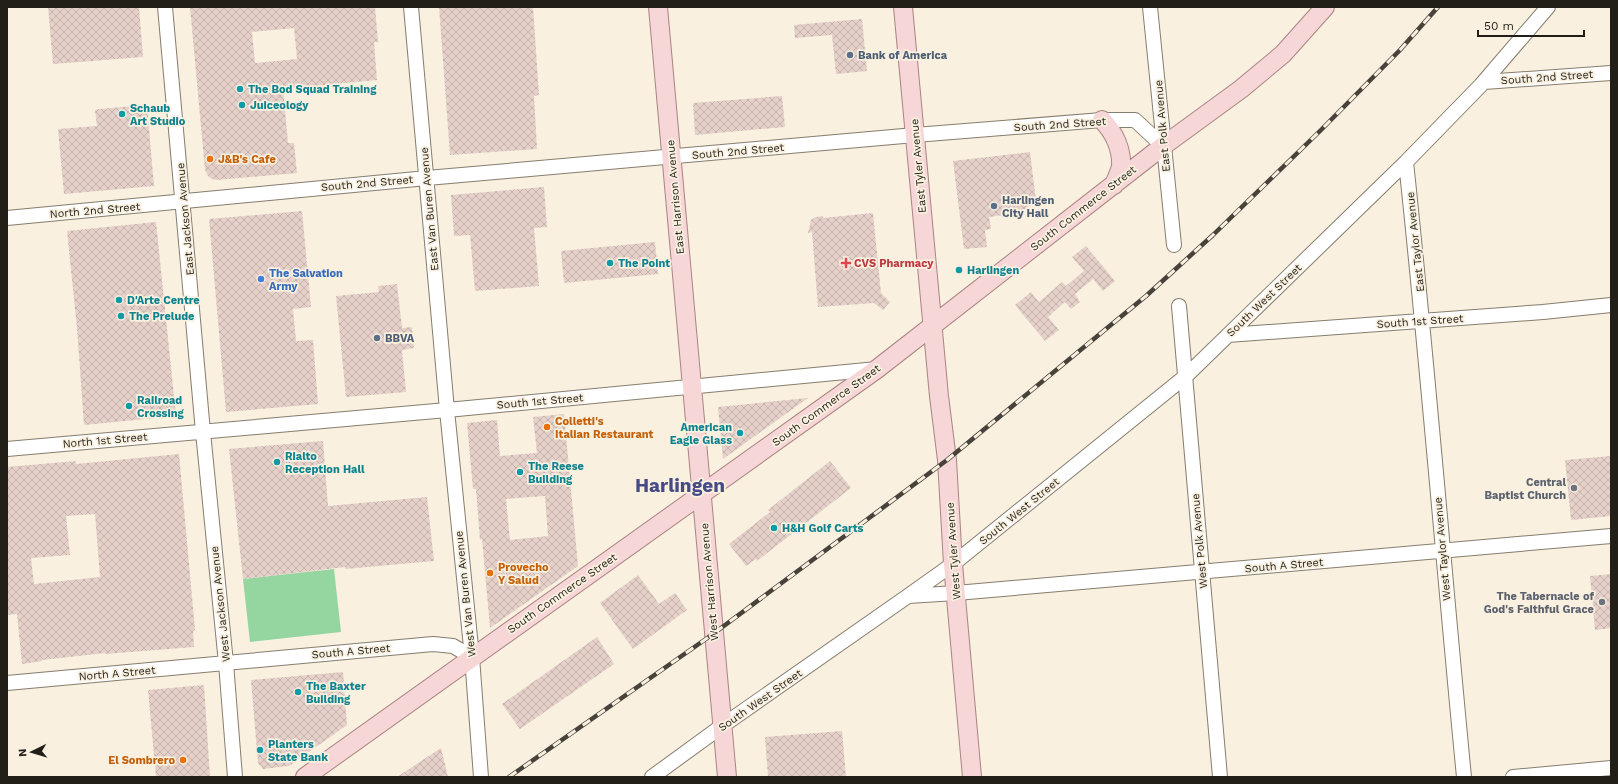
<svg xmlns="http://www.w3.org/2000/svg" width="1618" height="784" font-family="'Work Sans',sans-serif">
	<defs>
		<pattern id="building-cross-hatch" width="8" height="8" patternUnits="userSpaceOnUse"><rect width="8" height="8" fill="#e5d1c9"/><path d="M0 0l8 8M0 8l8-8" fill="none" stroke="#c4b3ac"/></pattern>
	</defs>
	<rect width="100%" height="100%" fill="#f9f0df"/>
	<path fill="#94d5a0" d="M334,569L341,632L250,642L243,579Z"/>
	<path fill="url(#building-cross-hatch)" fill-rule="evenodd" d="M48,7H139L143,57L53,64Z
		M190,7H375L378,42H374L377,80L283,89L288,143H294L297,173L217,180L212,179L208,176L205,170ZM294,28L297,59L255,63L252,32Z
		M439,7H533L539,95L534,96L537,149L450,155Z
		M862,19L867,71L836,74L832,35L795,38L794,25Z
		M782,96L785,127L695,135L693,103Z
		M147,105L154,186L64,194L58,129L97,126L95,110L99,109Z
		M1030,152L1036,201L1020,213L989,217L991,229L985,230L987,247L964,249L953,161Z
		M544,187L547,227L534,228L539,286L475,291L470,235L454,236L451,195Z
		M302,211L311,307L293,309L296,341L313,340L318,404L226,412L209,219Z
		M873,213L881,293L890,302L883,310L874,303L818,307L812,232L808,233L811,220L816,217L823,216V218Z
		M156,222L176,416L84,425L77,328L67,231Z
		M655,242L658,274L564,283L561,251Z
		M1086,246L1115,281L1103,291L1093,279L1075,294L1080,302L1071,309L1065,302L1048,317L1059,330L1045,341L1015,305L1031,292L1039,302L1062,282L1066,286L1084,271L1072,257Z
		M397,284L402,328L412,327L414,348L402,350L406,392L346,397L336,296L379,292L378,286Z
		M808,398L723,459L718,407Z
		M564,414L578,566L490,628L482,539L480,540L476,489H473L467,423L497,420L500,456L537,453L533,417ZM545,496L548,536L510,540L506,499Z
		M323,441L328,506L427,497L434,561L345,569V567L243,579L229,449Z
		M179,454L195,630L193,631L194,647L105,654V653L42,660V661L22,664L17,614L7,615V467L76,461V464ZM95,514L100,577L34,584L31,558L70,555L66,516Z
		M1611,456V516L1571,520L1565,460Z
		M830,461L851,488L757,561L756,559L746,566L729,544L770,512L768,510Z
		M1611,574V628L1595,630L1590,576Z
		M638,575L659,604L675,593L687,610L633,649L600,603Z
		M597,637L614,664L520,729L502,704Z
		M343,672L347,725L289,766L263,769L258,763L251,680Z
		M204,685L210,777H156L148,690Z
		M842,731L846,777H768L765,737Z
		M441,748L448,777H397Z"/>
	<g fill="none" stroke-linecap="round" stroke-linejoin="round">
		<defs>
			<path id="minor" d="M165,7L203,432L226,663L235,777
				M411,7L447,410L472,657L481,777
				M1150,7L1174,245
				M1484,82L1611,73
				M1406,162C1428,367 1444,572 1464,777
				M7,218L427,178L915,135L1102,120H1135L1163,146
				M1179,306L1220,777
				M1228,335L1543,312L1611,305
				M7,449L447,410L877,369
				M908,596L953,564L1186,376L1406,162L1481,85L1548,7
				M7,683L433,644L453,646L472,657
				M652,777L722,726L908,596L956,593L1611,536
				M1513,777L1611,768"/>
			<path id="major" d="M658,7L727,777
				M903,7L939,396L947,460L953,564L972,777
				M1102,120C1114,132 1122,149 1121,166C1120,172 1116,179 1114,185
				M305,777L877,369L1163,146L1241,89L1283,54L1325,7"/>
		</defs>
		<use href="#minor" stroke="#857d6e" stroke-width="16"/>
		<use href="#major" stroke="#a98483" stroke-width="20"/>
		<use href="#minor" stroke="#fff" stroke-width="14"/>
		<use href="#major" stroke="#f7d6d7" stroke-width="18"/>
		<defs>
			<path id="rail" d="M509,777L713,634L947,460L1146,296L1213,235L1321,130L1400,50L1438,7"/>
		</defs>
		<use href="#rail" stroke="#47433b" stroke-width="4.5"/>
		<use href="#rail" stroke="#f9f0df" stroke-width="3" stroke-dasharray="9" stroke-linecap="butt"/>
	</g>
	<g fill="#5c6f8a" stroke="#f9f0df" stroke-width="1.5">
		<circle cx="850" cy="55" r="4"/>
		<circle cx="994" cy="206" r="4"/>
		<circle cx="377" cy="338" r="4"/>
	</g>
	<g fill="#0f9aa8" stroke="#f9f0df" stroke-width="1.5">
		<circle cx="240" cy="89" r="4"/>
		<circle cx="242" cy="105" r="4"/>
		<circle cx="122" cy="114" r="4"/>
		<circle cx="610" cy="263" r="4"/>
		<circle cx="959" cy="270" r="4"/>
		<circle cx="119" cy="300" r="4"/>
		<circle cx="121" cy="316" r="4"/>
		<circle cx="129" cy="406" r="4"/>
		<circle cx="740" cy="433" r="4"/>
		<circle cx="277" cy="462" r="4"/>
		<circle cx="520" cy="472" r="4"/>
		<circle cx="774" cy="528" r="4"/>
		<circle cx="298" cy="692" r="4"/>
		<circle cx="260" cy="750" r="4"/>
	</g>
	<g fill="#e8710a" stroke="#f9f0df" stroke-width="1.5">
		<circle cx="210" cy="159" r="4"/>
		<circle cx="547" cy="427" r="4"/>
		<circle cx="490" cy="573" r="4"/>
		<circle cx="183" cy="760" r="4"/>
	</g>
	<path fill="#e0444e" stroke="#f9f0df" stroke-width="1.5" d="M844 257h4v4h4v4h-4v4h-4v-4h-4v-4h4z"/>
	<circle fill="#3f7fe0" stroke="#f9f0df" stroke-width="1.5" cx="261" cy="279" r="4"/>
	<g fill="#6b7280" stroke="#f9f0df" stroke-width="1.5">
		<circle cx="1574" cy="488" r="4"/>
		<circle cx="1602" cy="602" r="4"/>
	</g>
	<g text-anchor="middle" stroke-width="3.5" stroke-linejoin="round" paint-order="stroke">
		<g font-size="11" font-weight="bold" fill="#4e5e75" stroke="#f9f0df" text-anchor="start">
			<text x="858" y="59">Bank of America</text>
			<text x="1002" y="204">Harlingen<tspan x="1002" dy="13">City Hall</tspan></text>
			<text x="385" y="342">BBVA</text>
		</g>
		<g font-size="11" fill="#221f19" stroke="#f9f0df">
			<text transform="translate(1547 77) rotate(-4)" y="4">South 2nd Street</text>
			<text transform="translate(1060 124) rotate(-4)" y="4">South 2nd Street</text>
			<text transform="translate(1162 126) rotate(-95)" y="4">East Polk Avenue</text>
			<text transform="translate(738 151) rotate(-5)" y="4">South 2nd Street</text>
			<text transform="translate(918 166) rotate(-95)" y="4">East Tyler Avenue</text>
			<text transform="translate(367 183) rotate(-5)" y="4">South 2nd Street</text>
			<text transform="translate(675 197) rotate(-95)" y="4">East Harrison Avenue</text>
			<text transform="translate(1083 208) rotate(-38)" y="4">South Commerce Street</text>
			<text transform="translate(429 209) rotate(-95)" y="4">East Van Buren Avenue</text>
			<text transform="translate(95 210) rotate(-5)" y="4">North 2nd Street</text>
			<text transform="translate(185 219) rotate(-95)" y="4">East Jackson Avenue</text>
			<text transform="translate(1415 242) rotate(-96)" y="4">East Taylor Avenue</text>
			<text transform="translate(1264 300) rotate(-44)" y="4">South West Street</text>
			<text transform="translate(1420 321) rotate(-4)" y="4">South 1st Street</text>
			<text transform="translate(540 401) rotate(-5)" y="4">South 1st Street</text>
			<text transform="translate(826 405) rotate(-36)" y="4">South Commerce Street</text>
			<text transform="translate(105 440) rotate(-5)" y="4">North 1st Street</text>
			<text transform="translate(1019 511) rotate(-39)" y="4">South West Street</text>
			<text transform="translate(1199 541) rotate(-95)" y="4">West Polk Avenue</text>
			<text transform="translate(1442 549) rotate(-95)" y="4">West Taylor Avenue</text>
			<text transform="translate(953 551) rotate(-94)" y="4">West Tyler Avenue</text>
			<text transform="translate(1284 565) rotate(-5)" y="4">South A Street</text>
			<text transform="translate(709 582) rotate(-95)" y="4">West Harrison Avenue</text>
			<text transform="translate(562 593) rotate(-35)" y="4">South Commerce Street</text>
			<text transform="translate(465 594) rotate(-96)" y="4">West Van Buren Avenue</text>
			<text transform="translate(220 604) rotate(-96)" y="4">West Jackson Avenue</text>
			<text transform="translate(351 651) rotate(-5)" y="4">South A Street</text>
			<text transform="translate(117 673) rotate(-5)" y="4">North A Street</text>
			<text transform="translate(760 700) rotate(-35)" y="4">South West Street</text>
		</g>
		<g font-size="11" font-weight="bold" fill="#0d838f" stroke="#f9f0df" text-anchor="start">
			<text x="248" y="93">The Bod Squad Training</text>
			<text x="250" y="109">Juiceology</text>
			<text x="130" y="112">Schaub<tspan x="130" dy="13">Art Studio</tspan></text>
			<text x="618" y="267">The Point</text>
			<text x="967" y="274">Harlingen</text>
			<text x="127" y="304">D'Arte Centre</text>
			<text x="129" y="320">The Prelude</text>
			<text x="137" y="404">Railroad<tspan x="137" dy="13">Crossing</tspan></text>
			<text x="732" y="431" text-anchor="end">American<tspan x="732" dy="13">Eagle Glass</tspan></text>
			<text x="285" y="460">Rialto<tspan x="285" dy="13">Reception Hall</tspan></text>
			<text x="528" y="470">The Reese<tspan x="528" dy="13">Building</tspan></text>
			<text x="782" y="532">H&amp;H Golf Carts</text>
			<text x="306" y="690">The Baxter<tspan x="306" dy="13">Building</tspan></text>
			<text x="268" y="748">Planters<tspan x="268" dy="13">State Bank</tspan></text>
		</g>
		<g font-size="11" font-weight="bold" fill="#c56008" stroke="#f9f0df" text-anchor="start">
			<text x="218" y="163">J&amp;B's Cafe</text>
			<text x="555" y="425">Colletti's<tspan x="555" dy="13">Italian Restaurant</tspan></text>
			<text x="498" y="571">Provecho<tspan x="498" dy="13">Y Salud</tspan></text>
			<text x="175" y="764" text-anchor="end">El Sombrero</text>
		</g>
		<g font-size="11" font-weight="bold" fill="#be3a42" stroke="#f9f0df" text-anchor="start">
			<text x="854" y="267">CVS Pharmacy</text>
		</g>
		<g font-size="11" font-weight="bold" fill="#366cbe" stroke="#f9f0df" text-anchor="start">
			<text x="269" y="277">The Salvation<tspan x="269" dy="13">Army</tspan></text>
		</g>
		<g font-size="11" font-weight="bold" fill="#5b616d" stroke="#f9f0df" text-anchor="end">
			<text x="1566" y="486">Central<tspan x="1566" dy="13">Baptist Church</tspan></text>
			<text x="1594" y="600">The Tabernacle of<tspan x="1594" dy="13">God's Faithful Grace</tspan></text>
		</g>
		<g font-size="19" font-weight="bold" fill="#464a87" stroke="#f9f0df">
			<text x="680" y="492">Harlingen</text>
		</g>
	</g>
	<rect width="1618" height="784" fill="none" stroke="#221f19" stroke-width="16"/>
	<g transform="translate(32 752) rotate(265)" stroke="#f9f0df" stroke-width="3" paint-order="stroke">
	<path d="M0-3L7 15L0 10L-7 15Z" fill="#221f19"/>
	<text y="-6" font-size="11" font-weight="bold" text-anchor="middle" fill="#221f19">N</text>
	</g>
	<path d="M1478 30v6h106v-6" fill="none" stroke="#221f19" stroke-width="2"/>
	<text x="1484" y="30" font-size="12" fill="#221f19" stroke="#f9f0df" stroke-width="3" paint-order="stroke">50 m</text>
</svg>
